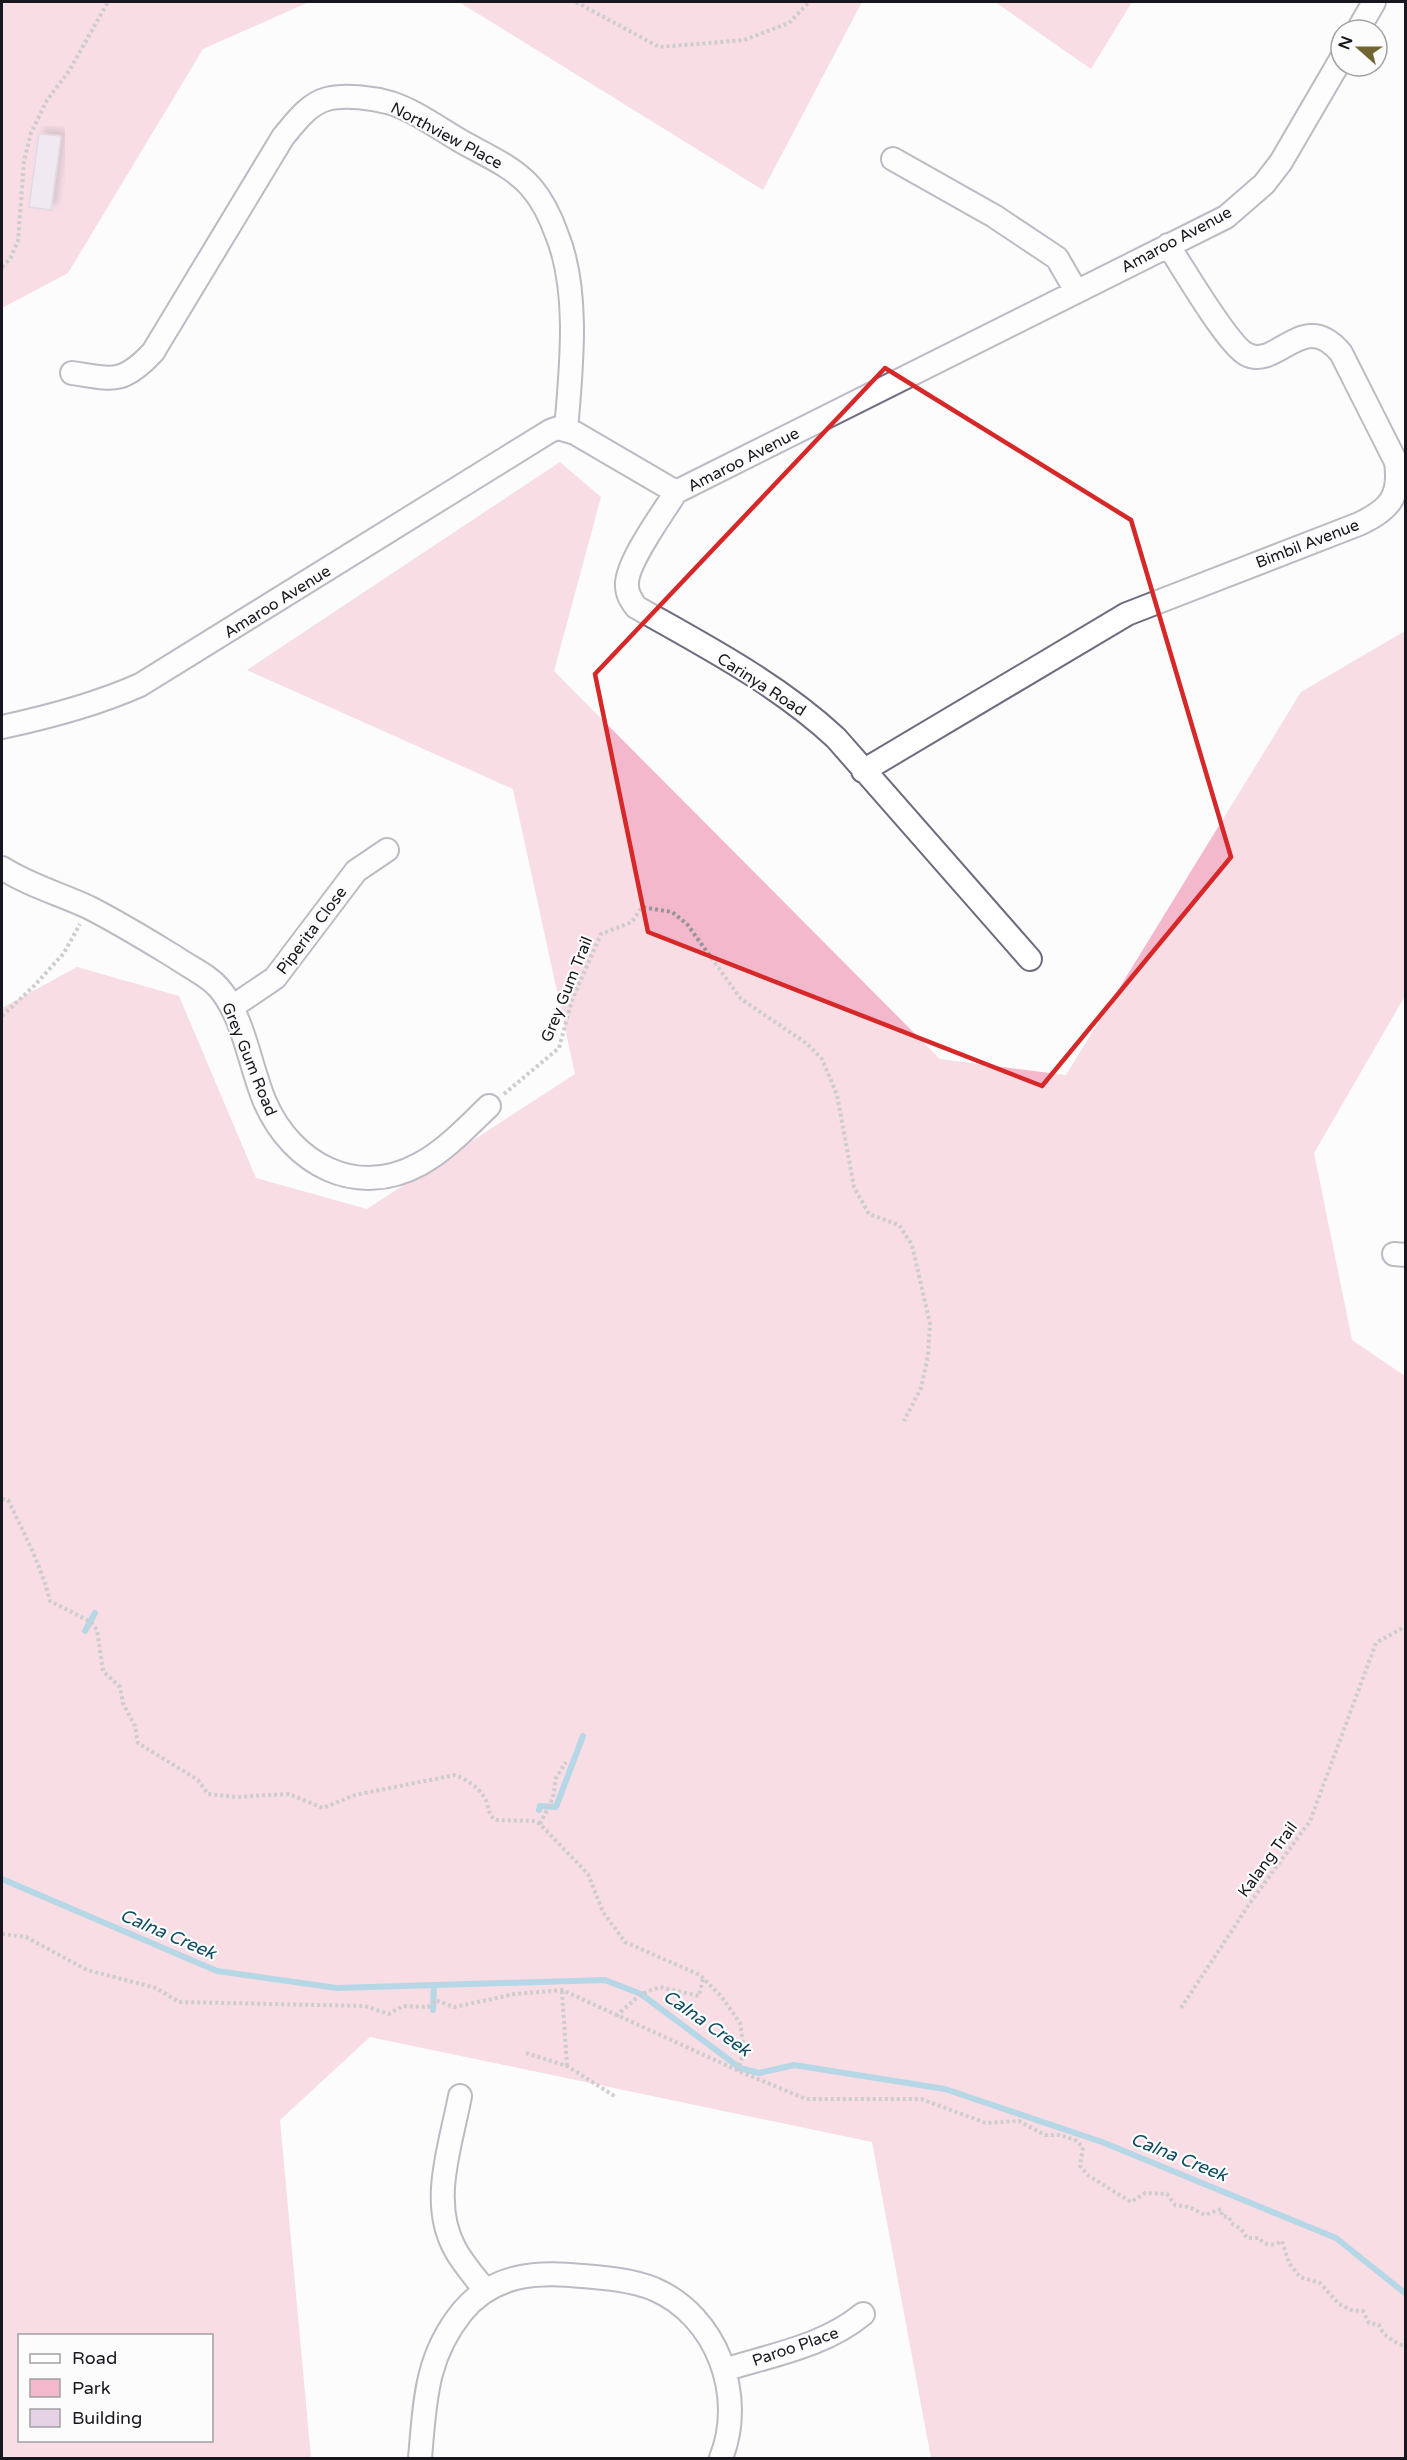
<svg xmlns="http://www.w3.org/2000/svg" width="1407" height="2460" font-family="'Varela Round',sans-serif">
	<defs>
		<filter id="shadow"><feDropShadow dx="5.5" dy="-5.5" stdDeviation="3" flood-color="#0004"/></filter>
	</defs>
	<rect width="100%" height="100%" fill="#fcfcfc"/>
	<path fill="#f3b8cb" fill-rule="evenodd" d="M2,2H309L203,49L68,273L2,308Z
		M459,2H862L763,190Z
		M995,2H1132L1091,69Z
		M560,462L601,497L554,671L940,1059L1066,1075L1301,692L1405,631V996L1314,1153L1352,1340L1405,1376V2458H931L872,2142L370,2037L280,2120L311,2458H2V1008L77,967L179,996L256,1178L367,1209L575,1074L513,789L247,670ZM20,2336H212V2440H20Z"/>
	<g fill="none" stroke-linecap="round" stroke-linejoin="round">
		<path stroke="#5fabcc" stroke-width="6" d="M85,1631L95,1613
			M539,1810L540,1806L556,1807L583,1736
			M2,1879L217,1971L337,1988L605,1980L641,1994L740,2068L759,2073L794,2065L945,2089L1102,2142L1336,2238L1406,2294
			M433,2010L434,1985"/>
	</g>
	<path fill="#e5d3e5" stroke="#c3b2c3" stroke-width="1.5" filter="url(#shadow)" d="M39,134L61,136L51,210L29,207Z"/>
	<g fill="none" stroke-linecap="round" stroke-linejoin="round">
		<defs>
			<path id="minor" d="M1358,30L1374,2
				M893,159L994,216L1057,258L1076,291
				M72,373C113,379 122,385 153,352L283,137C295,123 308,104 327,99C345,94 373,98 391,103C415,111 437,127 459,140C483,154 513,166 531,187C543,201 551,218 557,235C580,292 571,370 566,430
				M676,492C663,513 625,564 627,586C627,594 631,600 636,607C705,646 778,684 836,738L1030,959
				M2,727C49,717 95,705 140,685L550,431L558,428L575,433L676,492L1226,217L1264,184L1281,162L1341,59
				M863,771L1127,614L1359,524C1389,510 1401,497 1396,462L1341,353C1303,307 1277,371 1246,354C1227,344 1182,266 1168,245
				M2,868C28,885 60,894 88,907C118,922 147,940 175,957C189,967 208,975 219,988C244,1017 250,1067 265,1102C292,1164 356,1199 420,1164C446,1150 468,1126 489,1106
				M232,1007L275,978L356,871L387,850
				M1394,1254L1406,1255
				M460,2096C451,2145 429,2202 455,2249C463,2264 475,2277 485,2290
				M724,2370C771,2355 825,2346 863,2314
				M420,2458C425,2403 425,2358 462,2312C493,2274 537,2271 582,2276C606,2278 631,2280 654,2289C717,2316 746,2396 721,2458"/>
		</defs>
		<use href="#minor" stroke="#706c80" stroke-width="26"/>
		<path stroke="#959498" stroke-width="4" stroke-dasharray="3 3" stroke-linecap="butt" d="M576,2L659,47L744,40L789,23L809,2
			M2,267L10,259L18,241L24,161L31,133L47,100L69,71L108,2
			M2,1016L34,986L64,953L80,924
			M504,1094L559,1048L572,1000L601,934L632,922L642,907L672,912L687,924L741,999L806,1043L822,1059L837,1095L854,1187L869,1214L899,1225L912,1245L930,1324L928,1356L921,1388L904,1421
			M2,1499L8,1500C24,1533 41,1565 50,1601L91,1622L97,1630L103,1671L120,1687L123,1703L135,1726L138,1743L198,1780L208,1794L236,1797L289,1794L323,1808L355,1795L455,1775C468,1780 482,1789 487,1803C489,1810 489,1815 495,1820L535,1821L540,1824L588,1874L603,1912L625,1942L700,1975L721,1996L740,2023L744,2050L738,2071
			M540,1824L553,1798L556,1778L566,1762
			M2,1934L26,1937L87,1970L156,1988L179,2002L365,2006L389,2014L403,2006L428,2007L435,2000L454,2007L515,1994L562,1990L741,2072L806,2099H921L986,2123L1019,2121L1045,2135H1060L1075,2140L1083,2147L1080,2166L1089,2176L1131,2202L1145,2193L1167,2194L1175,2205L1189,2207L1205,2215L1221,2209L1222,2216L1229,2217L1231,2223L1241,2229L1247,2238H1259C1265,2246 1274,2246 1282,2241L1289,2263L1300,2277L1320,2283L1339,2304L1351,2310L1363,2311L1369,2323L1379,2325C1382,2336 1395,2342 1406,2347
			M562,1991L567,2066
			M1181,2008L1250,1903L1310,1821L1376,1643L1406,1626
			M616,2016L641,1994L660,1987L699,1996L703,1978
			M526,2053L567,2066L616,2097"/>
		<use href="#minor" stroke="#fff" stroke-width="22"/>
	</g>
	<path d="M0 0H1407V2460H0ZM885,368L1131,520L1231,857L1042,1086L648,932L595,674Z" fill="#fcfcfc" fill-opacity=".55" fill-rule="evenodd"/>
	<path fill="none" stroke="#d62828" stroke-width="4.5" stroke-linejoin="round" d="M885,368L1131,520L1231,857L1042,1086L648,932L595,674Z"/>
	<g text-anchor="middle" stroke-width="4.5" stroke-linejoin="round" paint-order="stroke">
		<g font-size="16" fill="#18171f" stroke="#fcfcfc">
			<text transform="translate(447 135) rotate(28)" y="6">Northview Place</text>
			<text transform="translate(1176 239) rotate(-28)" y="6">Amaroo Avenue</text>
			<text transform="translate(743 459) rotate(-27)" y="6">Amaroo Avenue</text>
			<text transform="translate(1307 543) rotate(-21)" y="6">Bimbil Avenue</text>
			<text transform="translate(277 601) rotate(-32)" y="6">Amaroo Avenue</text>
			<text transform="translate(762 684) rotate(33)" y="6">Carinya Road</text>
			<text transform="translate(311 930) rotate(-53)" y="6">Piperita Close</text>
			<text transform="translate(566 989) rotate(-68)" y="6">Grey Gum Trail</text>
			<text transform="translate(250 1059) rotate(68)" y="6">Grey Gum Road</text>
			<text transform="translate(1267 1859) rotate(-54)" y="6">Kalang Trail</text>
			<text transform="translate(795 2346) rotate(-19)" y="6">Paroo Place</text>
		</g>
		<g font-size="18" font-style="italic" fill="#0d4d64" stroke="#fcfcfc">
			<text transform="translate(168 1934) rotate(23)" y="6">Calna Creek</text>
			<text transform="translate(707 2023) rotate(35)" y="6">Calna Creek</text>
			<text transform="translate(1179 2157) rotate(22)" y="6">Calna Creek</text>
		</g>
	</g>
	<rect width="1407" height="2460" fill="none" stroke="#18171f" stroke-width="6"/>
	<rect x="18" y="2334" width="195" height="108" fill="#fcfcfc" stroke="#a1a0a4" stroke-width="1.5"/>
	<rect x="30" y="2354" width="30" height="9" fill="#ffffff" stroke="#a1a0a4" stroke-width="1.5"/>
	<text x="72" y="2364" font-size="18" fill="#18171f">Road</text>
	<rect x="30" y="2379" width="30" height="18" fill="#f3b8cb" stroke="#a1a0a4" stroke-width="1.5"/>
	<text x="72" y="2394" font-size="18" fill="#18171f">Park</text>
	<rect x="30" y="2409" width="30" height="18" fill="#e5d3e5" stroke="#a1a0a4" stroke-width="1.5"/>
	<text x="72" y="2424" font-size="18" fill="#18171f">Building</text>
	<g transform="translate(1359 48) rotate(291)"><circle r="28" fill="#fcfcfc" stroke="#a1a0a4" stroke-width="1.5"/>
	<path d="M0-4.5L10 22L0 15L-10 22Z" fill="#736533"/>
	<text y="-9" font-size="16" font-weight="bold" text-anchor="middle" fill="#18171f">N</text>
	</g>
</svg>
